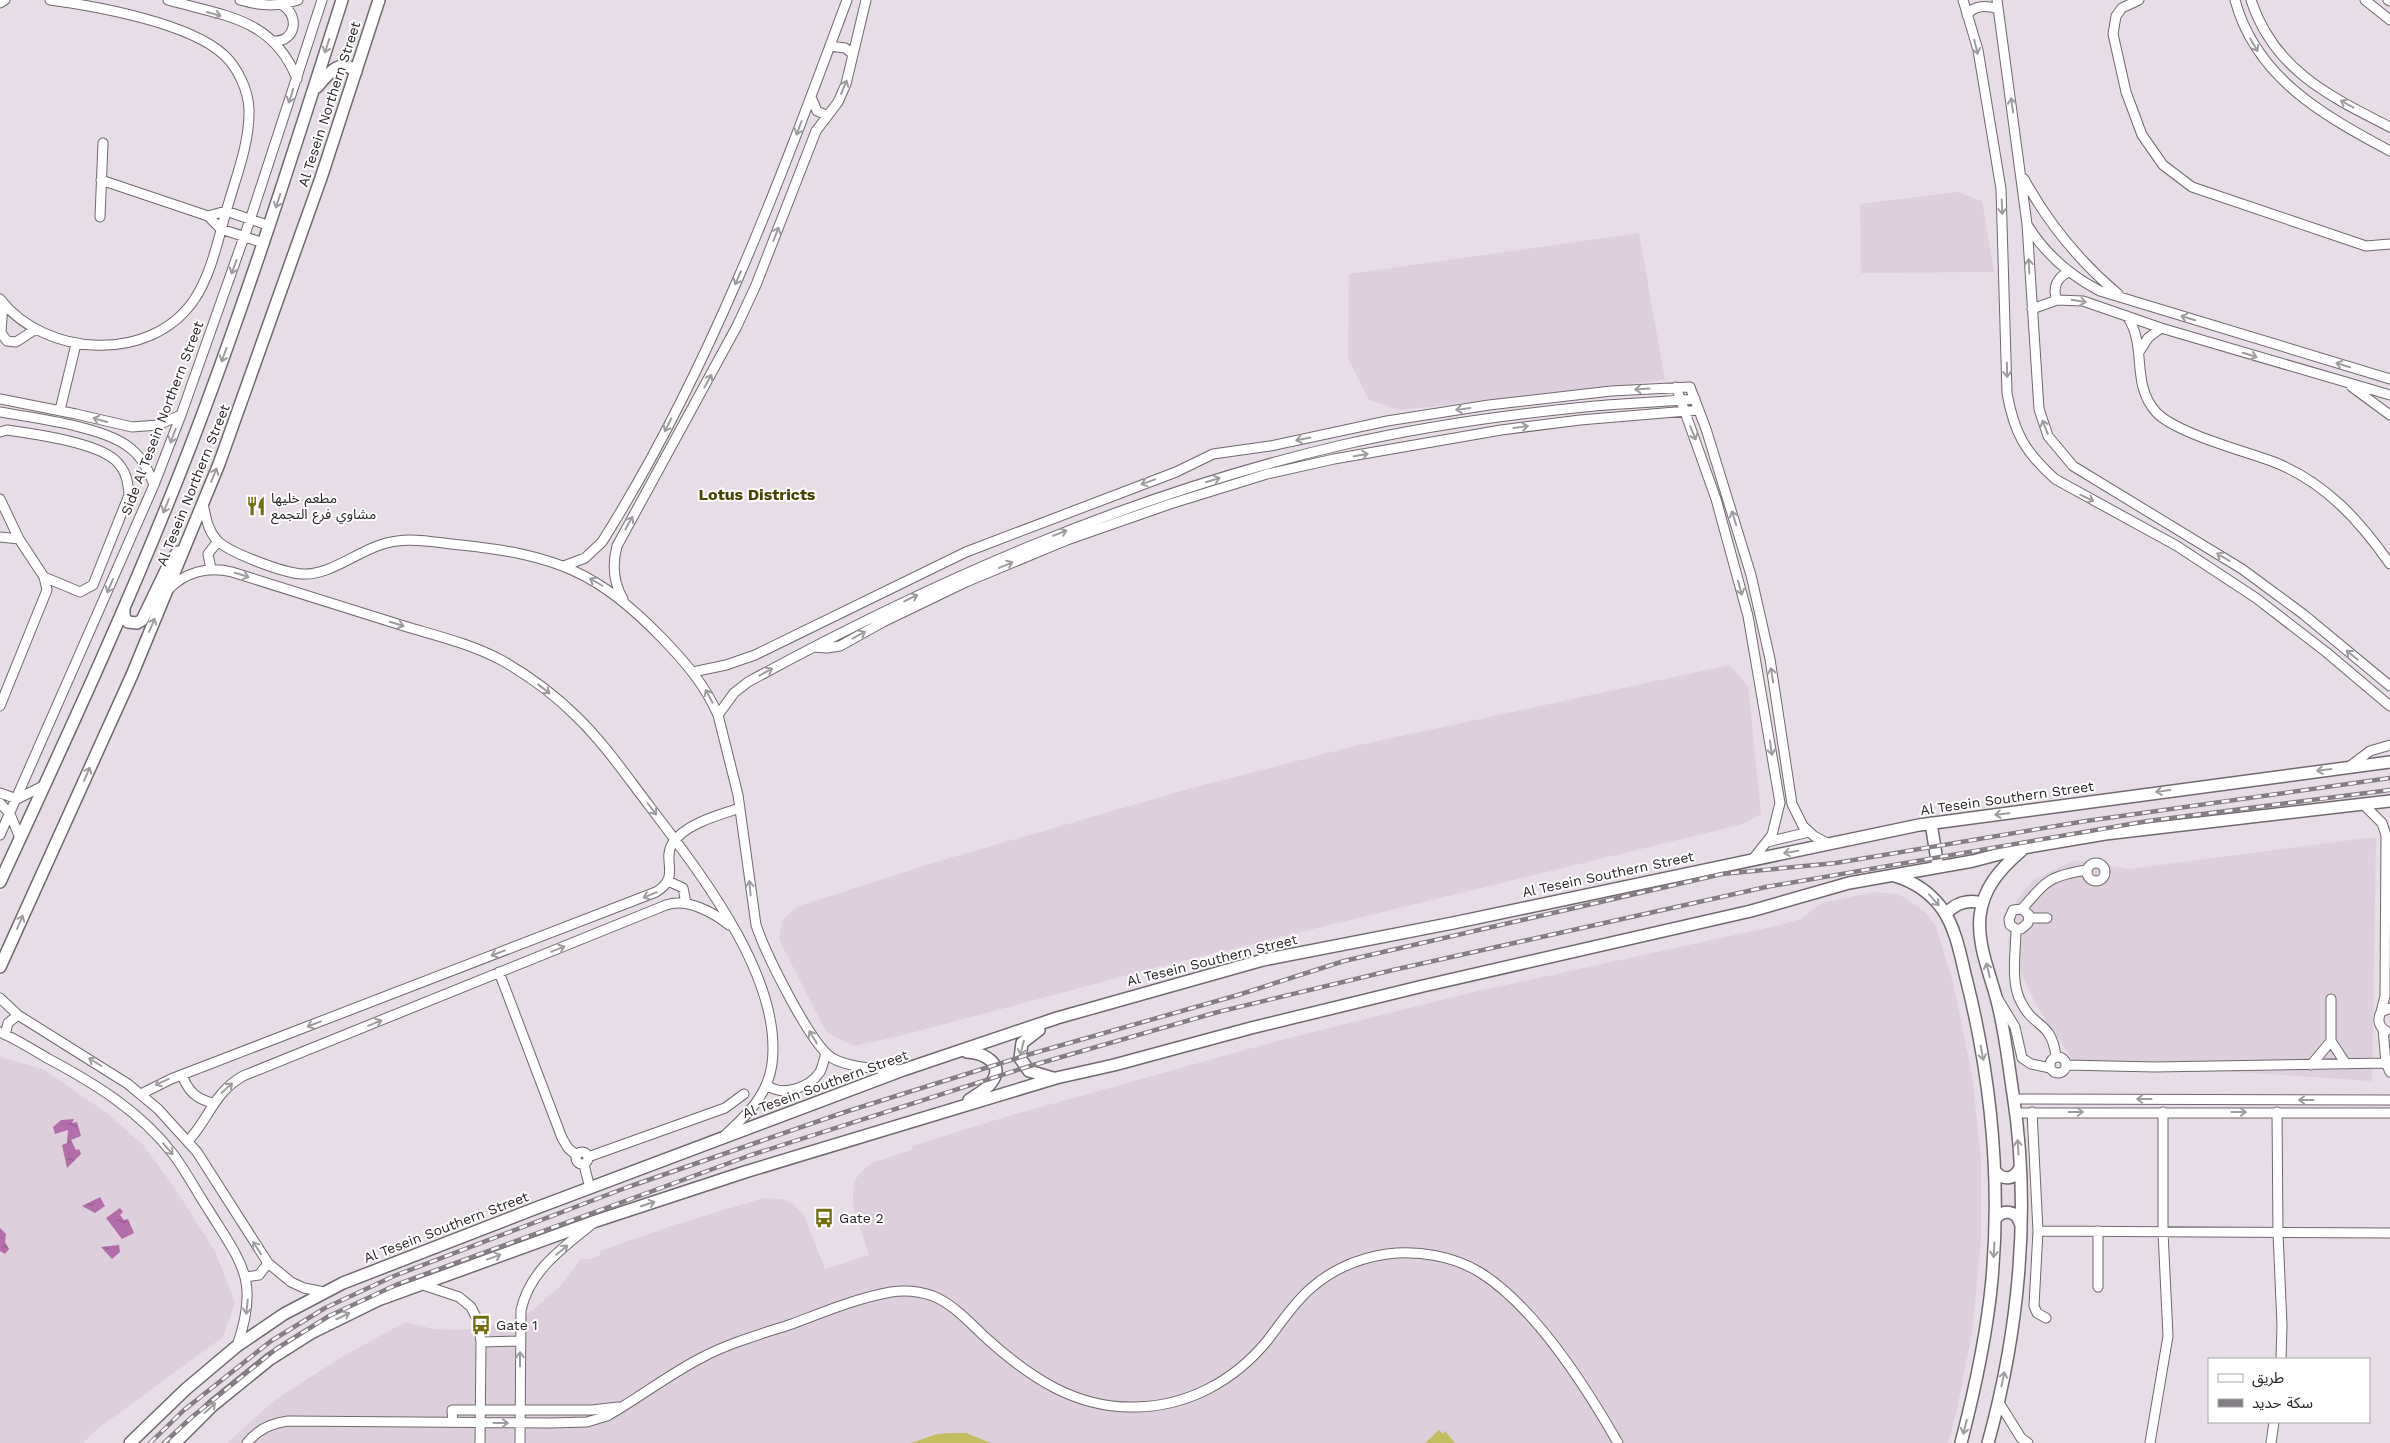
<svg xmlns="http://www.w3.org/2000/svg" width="2390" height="1443" font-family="'Work Sans','Noto Sans Arabic',sans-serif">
	<defs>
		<pattern id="water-ripples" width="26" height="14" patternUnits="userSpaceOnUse" patternTransform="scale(1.25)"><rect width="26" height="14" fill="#b26daa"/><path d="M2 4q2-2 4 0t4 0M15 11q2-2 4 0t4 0" fill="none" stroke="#91598a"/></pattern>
	</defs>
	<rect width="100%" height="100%" fill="#e7dde6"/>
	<path fill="#decfdc" d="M1958,192L1982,201L1994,272L1861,273L1860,204Z
		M1639,233L1665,380L1401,410L1369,400L1348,358L1349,274Z
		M1730,665L1748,686L1761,814L1743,824L1158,967L896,1037L853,1046L826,1032L779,939L782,921L796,907L936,862L1192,788L1355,746Z
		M2366,838H2376L2372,1081L2073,1061L2035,1003L2008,944L2016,901L2033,880L2075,860L2129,869Z
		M1875,892L1896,894L1906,898L1924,911L1936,926L1953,983L1972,1074L1981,1160V1241L1972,1333L1956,1414L1948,1443H227L275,1400L340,1358L405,1322L433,1329L457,1330L484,1328L521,1319L560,1287L581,1259H590L601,1255L600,1251L674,1225L764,1198L782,1199L793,1204L804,1215L825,1269L869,1255L853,1206V1187L857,1177L866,1167L874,1162L913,1150L912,1146L1012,1115L1277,1041L1478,991L1776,926L1801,919L1822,903Z
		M0,1057L43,1069L108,1114L143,1145L174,1187L215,1251L235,1303L223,1337L97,1429L83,1443H0Z"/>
	<path fill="#c3bd60" d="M1439,1430L1443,1434L1445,1431L1455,1443H1425Z
		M951,1433H966L991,1443H911L937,1434Z"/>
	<path fill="url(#water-ripples)" d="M74,1119L72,1123L77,1122L81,1136L71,1140L76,1150L79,1149L81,1154L67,1168L62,1145L67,1143L68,1130L55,1134L53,1127L61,1120Z
		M100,1197L105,1206L95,1213L82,1206Z
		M120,1208L123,1212L120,1215L124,1220L128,1219L134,1233L122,1239L106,1218Z
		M0,1228L6,1234L5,1242L9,1249L5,1254L0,1251Z
		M119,1245L120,1252L112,1259L101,1247Z"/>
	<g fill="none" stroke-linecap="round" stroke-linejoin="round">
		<defs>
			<path id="minor" d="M168,0C224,16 273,18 297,79
				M240,0C261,6 277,7 298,0
				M1963,0L1978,50L2001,189L2007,393C2014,433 2025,452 2055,479L2177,546L2256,598L2326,652L2390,706
				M1997,0L2027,224L2039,409L2048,436L2073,466L2242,569L2303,614L2390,686
				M2139,0L2122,8L2116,16L2113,34L2126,92L2142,135L2163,165L2192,187L2366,246L2390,244
				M2235,0C2256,78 2323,115 2390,151
				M2251,0C2274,70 2329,96 2390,127
				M2365,0L2390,20
				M2388,0L2390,1
				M0,3L5,0
				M1967,15C1974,5 1987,5 1998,9
				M274,41C296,42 300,15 282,5
				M830,46L845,48L853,54
				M811,97L817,111L826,115
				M2024,179C2048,223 2079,261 2118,294
				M101,180L208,216L221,229L264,243
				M208,216L226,211L270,226
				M100,217L103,143
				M2028,226C2046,255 2069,275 2100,291L2390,379
				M0,299C45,357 150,364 194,300C211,275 218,240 226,212C235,179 250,144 249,109C248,90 238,68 224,55C190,23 96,6 50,0
				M2057,300C2052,288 2057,278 2068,272
				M3,303L1,333L7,341L16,342L36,329
				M2032,309L2057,300L2083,301L2161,328L2390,395
				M2127,316C2148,347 2130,383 2156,412C2175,433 2245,451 2274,462C2325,482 2360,521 2390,564
				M2139,352L2148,338L2161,328
				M1676,387L1716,499L1748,616L1780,803L1772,835L1753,859
				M2352,387L2390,415
				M0,399L76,414L132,427L158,425L181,415
				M60,410L76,344
				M0,412C33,418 99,426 126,445C141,455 148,469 154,485
				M0,432L7,430C34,434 95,442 115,460C126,470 128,481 129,495L93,585L80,592L44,577
				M0,499L19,539L44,577L47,590L0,706
				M203,504C206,516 207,529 216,539C226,552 284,573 302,574C333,576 363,545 397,541C418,538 440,543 461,545C555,555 597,571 663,639C686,663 705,685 718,715L738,795L756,925C765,952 810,1044 832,1058C852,1069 878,1068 900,1070
				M0,537L19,539
				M564,566L585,558L602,542C708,374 778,186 847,0
				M211,569L208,554L218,541
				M168,590C185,572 208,566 232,572C289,590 346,608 404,626C437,636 472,644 503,661C529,676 555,695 576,716C605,744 627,777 651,808C700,873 783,978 772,1064C768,1095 747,1115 725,1135
				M623,599C613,582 612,565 617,546L737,326L756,285L816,131L838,102L846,84L866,0
				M814,647L827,648L840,646L883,622L966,582L1067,540L1170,504L1267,474L1334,459L1501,430L1580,420L1699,410
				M693,672L726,665L755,655L966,552L1176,472L1213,454L1270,446L1387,421L1489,405L1611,391L1690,387L1706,429L1751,575L1770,659L1792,804L1803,826L1814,836L1829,844
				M718,715L734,693L748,682C937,579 1132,494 1342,445C1425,426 1511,414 1595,406C1628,403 1662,402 1695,399
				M2350,766L2370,751L2390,745
				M0,793L17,799L45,785
				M0,803L10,814L20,838
				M2363,804L2382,823L2386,835L2385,996L2381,1012
				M0,835L154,485L181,415L250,220L322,0
				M1767,842L1809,832
				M2087 872a9 9 0 1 1 18 0a9 9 0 1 1-18 0Z
				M668,881L683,888L686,903
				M2022,909C2047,880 2049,876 2087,870
				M2029,918H2047
				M2016,929H2021L2028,923L2029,915L2022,909L2013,910L2009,919L2010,925L2016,929C2016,951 2010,982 2021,1002C2034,1029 2051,1020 2056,1056
				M499,972L562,1138L568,1148L576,1155
				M0,998L18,1015L128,1084L158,1109L197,1152L268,1263L291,1282L304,1288L324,1292
				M1998,999L2015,1027L2022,1058L2031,1064L2050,1068
				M2331,999V1041L2346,1064
				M2383,1029L2386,1063L2390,1072
				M2386,1031C2379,1027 2377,1020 2381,1012L2390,1008
				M0,1032C16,1039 32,1049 47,1058C94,1083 140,1111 173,1154C186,1171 196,1191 208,1209C242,1264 260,1280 237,1346
				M5,1035L8,1023L18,1015
				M2050 1065a8 8 0 1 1 16 0a8 8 0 1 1-16 0Z
				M2066,1065L2155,1067L2386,1063
				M2311,1065L2331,1041
				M182,1075C188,1091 196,1099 213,1103
				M767,1085C782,1097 809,1088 820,1072C823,1066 824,1059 826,1053
				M141,1094L171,1079L656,892C681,877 662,861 672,844C684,824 719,815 740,808
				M2014,1099L2390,1100
				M2032,1112L2038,1231L2034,1306L2037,1313L2046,1318
				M2277,1112L2278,1233L2282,1325L2281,1359
				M2015,1113H2390
				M188,1141C210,1118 213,1093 243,1076L666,905C687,898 713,912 729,925
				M576 1158a6 6 0 1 1 12 0a6 6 0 1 1-12 0Z
				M588,1157L725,1108L744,1094
				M584,1165L590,1188
				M2038,1231L2390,1233
				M2098,1231V1287
				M246,1277L259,1275L268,1263
				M420,1284L459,1297L471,1307L478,1321L481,1342L480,1443
				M481,1342L520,1341
				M1998,1401L2021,1438L2028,1443
				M453,1422L452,1410H592L618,1407
				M247,1443C258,1429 271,1423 288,1421L551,1423L587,1422L607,1416C639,1398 668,1375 701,1358C729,1343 761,1334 792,1324C824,1312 857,1298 891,1292C905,1290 919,1291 933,1296C953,1304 969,1322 985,1337C1028,1376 1075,1409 1136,1407C1188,1406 1234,1381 1267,1341C1281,1323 1293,1304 1310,1289C1331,1270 1359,1258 1387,1254C1418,1250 1454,1256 1481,1273C1536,1308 1586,1387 1618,1443
				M520,1443L521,1310C530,1270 562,1249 592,1224
				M2150,1443L2168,1336L2163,1232V1112
				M2271,1443L2274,1422"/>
			<path id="major" d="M317,87C327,75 341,56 356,72
				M124,610V617L128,622L137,623L142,620L171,560L178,552
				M1931,823L1938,867
				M1895,876C1915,882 1931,893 1943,910C1957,931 1961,959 1967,982C1991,1079 2001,1179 1992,1279C1987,1335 1975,1389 1961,1443
				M0,882C66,739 132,597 189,450C246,302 294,151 342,0
				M1946,914C1955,903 1968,899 1982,903
				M0,967L132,675L219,464L321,178L379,0
				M1039,1030L1022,1043L1020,1058L1029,1071L1053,1078
				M967,1052C984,1053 1006,1064 991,1083C986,1090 976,1095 969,1100
				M1995,1171C2003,1181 2014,1180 2020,1168
				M1995,1219C2003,1209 2016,1210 2020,1223
				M130,1443L186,1389L237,1346L284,1314L343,1283L539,1207L903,1070L1057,1018L1263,960L1453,923L1919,825L2390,762
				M175,1443L212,1406L270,1359L311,1333L378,1300L596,1221L745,1172L1056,1078L1114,1065L1251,1028L1423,986L1751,911L1849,883L1973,861L2023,848L2105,834L2390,801
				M1988,1443C2019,1331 2031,1209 2013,1094C2008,1062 2005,1029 1996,997C1989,971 1977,944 1980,916C1983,888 2000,869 2021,851"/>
		</defs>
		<use href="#minor" stroke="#70686f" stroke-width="11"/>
		<use href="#major" stroke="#70686f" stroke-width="14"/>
		<use href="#minor" stroke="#fff" stroke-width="9"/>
		<use href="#major" stroke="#fff" stroke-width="11"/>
		<defs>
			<path id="rail" d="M150,1443L184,1410L271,1341L325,1308L394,1276L628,1187L845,1112L1027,1055L1238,995L1344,961L1722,874L1836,863L2086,821L2390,778
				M164,1443L192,1417L276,1349L329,1316L398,1284L751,1155L1030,1066L1218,1012L1393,970L1766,887L2148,821L2390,790"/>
		</defs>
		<use href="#rail" stroke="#847d83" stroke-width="4.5"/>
		<use href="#rail" stroke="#fff" stroke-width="2.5" stroke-dasharray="8" stroke-linecap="butt"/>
	</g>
	<defs><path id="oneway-shaft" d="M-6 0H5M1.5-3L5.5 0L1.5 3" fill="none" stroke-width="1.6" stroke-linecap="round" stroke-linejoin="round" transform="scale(1.25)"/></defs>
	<g stroke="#9e9c9e">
		<use href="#oneway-shaft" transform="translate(214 14) rotate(16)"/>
		<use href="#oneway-shaft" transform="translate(2254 45) rotate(59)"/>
		<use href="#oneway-shaft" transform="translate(327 46) rotate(108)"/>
		<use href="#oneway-shaft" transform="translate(1976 47) rotate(76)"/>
		<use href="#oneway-shaft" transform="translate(844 87) rotate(-67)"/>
		<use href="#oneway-shaft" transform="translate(291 96) rotate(108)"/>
		<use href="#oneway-shaft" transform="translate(2347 104) rotate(-151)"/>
		<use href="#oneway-shaft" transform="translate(2012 105) rotate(-98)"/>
		<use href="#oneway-shaft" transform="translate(799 128) rotate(111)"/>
		<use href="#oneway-shaft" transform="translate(278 201) rotate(108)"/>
		<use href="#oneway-shaft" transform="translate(2002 207) rotate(88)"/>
		<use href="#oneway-shaft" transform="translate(776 234) rotate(-69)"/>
		<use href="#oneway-shaft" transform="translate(2029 266) rotate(-93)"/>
		<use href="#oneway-shaft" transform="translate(234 267) rotate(110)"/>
		<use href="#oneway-shaft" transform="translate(738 278) rotate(114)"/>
		<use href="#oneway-shaft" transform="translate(2079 301) rotate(10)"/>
		<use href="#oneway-shaft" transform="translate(2188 318) rotate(-163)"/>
		<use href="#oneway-shaft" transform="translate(224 355) rotate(110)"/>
		<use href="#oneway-shaft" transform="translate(2250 355) rotate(17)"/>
		<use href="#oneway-shaft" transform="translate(2343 365) rotate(-163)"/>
		<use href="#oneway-shaft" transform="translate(2007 370) rotate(89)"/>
		<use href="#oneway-shaft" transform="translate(708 381) rotate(-61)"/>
		<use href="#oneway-shaft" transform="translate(1642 389) rotate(176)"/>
		<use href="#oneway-shaft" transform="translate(1463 409) rotate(172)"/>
		<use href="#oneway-shaft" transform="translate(100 420) rotate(-165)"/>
		<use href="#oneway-shaft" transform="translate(668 425) rotate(117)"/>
		<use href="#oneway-shaft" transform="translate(1521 427) rotate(-8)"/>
		<use href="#oneway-shaft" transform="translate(2045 427) rotate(-112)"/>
		<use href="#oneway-shaft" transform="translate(1693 433) rotate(68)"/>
		<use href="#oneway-shaft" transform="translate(173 436) rotate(111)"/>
		<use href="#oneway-shaft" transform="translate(1303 439) rotate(169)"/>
		<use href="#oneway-shaft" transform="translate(1361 455) rotate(-10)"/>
		<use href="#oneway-shaft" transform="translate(214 475) rotate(-68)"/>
		<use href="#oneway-shaft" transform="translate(1213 480) rotate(-17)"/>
		<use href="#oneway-shaft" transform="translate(1148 482) rotate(160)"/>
		<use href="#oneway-shaft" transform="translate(2087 498) rotate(26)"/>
		<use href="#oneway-shaft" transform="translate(166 506) rotate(112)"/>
		<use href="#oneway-shaft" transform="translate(1734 518) rotate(-107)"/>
		<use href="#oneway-shaft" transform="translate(629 523) rotate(-61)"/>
		<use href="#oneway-shaft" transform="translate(1060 533) rotate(-22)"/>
		<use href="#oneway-shaft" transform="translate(2223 557) rotate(-149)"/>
		<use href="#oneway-shaft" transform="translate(1006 565) rotate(-23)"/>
		<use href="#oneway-shaft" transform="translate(242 575) rotate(17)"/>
		<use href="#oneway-shaft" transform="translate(596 582) rotate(-150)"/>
		<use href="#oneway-shaft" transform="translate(110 586) rotate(113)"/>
		<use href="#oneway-shaft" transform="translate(1740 588) rotate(74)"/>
		<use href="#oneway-shaft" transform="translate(911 598) rotate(-26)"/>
		<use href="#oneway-shaft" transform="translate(397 624) rotate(17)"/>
		<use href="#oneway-shaft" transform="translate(152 625) rotate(-67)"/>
		<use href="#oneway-shaft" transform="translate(859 635) rotate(-29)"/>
		<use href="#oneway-shaft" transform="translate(2352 655) rotate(-141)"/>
		<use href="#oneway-shaft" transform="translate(766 672) rotate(-29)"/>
		<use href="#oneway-shaft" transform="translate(1772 675) rotate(-99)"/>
		<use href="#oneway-shaft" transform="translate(544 689) rotate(38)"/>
		<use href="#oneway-shaft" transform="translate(709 696) rotate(-118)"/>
		<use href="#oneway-shaft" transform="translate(1771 748) rotate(81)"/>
		<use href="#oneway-shaft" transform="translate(2324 770) rotate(173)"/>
		<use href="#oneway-shaft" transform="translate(87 774) rotate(-66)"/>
		<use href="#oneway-shaft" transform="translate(2163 791) rotate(172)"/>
		<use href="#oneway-shaft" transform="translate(652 809) rotate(53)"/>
		<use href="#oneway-shaft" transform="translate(2002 814) rotate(174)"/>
		<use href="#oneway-shaft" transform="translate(1791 852) rotate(170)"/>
		<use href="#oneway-shaft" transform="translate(750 888) rotate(-95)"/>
		<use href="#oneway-shaft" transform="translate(650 895) rotate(158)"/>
		<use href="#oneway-shaft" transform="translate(1934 900) rotate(48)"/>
		<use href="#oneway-shaft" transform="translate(20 922) rotate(-66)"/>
		<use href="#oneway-shaft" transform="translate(558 949) rotate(-22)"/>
		<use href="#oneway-shaft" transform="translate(498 953) rotate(159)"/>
		<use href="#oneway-shaft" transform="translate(1988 970) rotate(-104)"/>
		<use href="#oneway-shaft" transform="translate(375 1023) rotate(-22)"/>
		<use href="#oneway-shaft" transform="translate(314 1024) rotate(159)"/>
		<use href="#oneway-shaft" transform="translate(813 1037) rotate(-121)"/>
		<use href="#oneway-shaft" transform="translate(1022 1048) rotate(104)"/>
		<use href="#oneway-shaft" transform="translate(1982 1053) rotate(80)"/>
		<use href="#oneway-shaft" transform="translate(95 1062) rotate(-148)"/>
		<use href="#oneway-shaft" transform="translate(162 1082) rotate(156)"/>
		<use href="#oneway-shaft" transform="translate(227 1088) rotate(-42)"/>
		<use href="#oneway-shaft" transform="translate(2144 1099) rotate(-180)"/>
		<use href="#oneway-shaft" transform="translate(2306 1100) rotate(180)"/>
		<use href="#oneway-shaft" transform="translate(2076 1112)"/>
		<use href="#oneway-shaft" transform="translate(2239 1112)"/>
		<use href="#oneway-shaft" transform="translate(2018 1147) rotate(-94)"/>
		<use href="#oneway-shaft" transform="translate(168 1149) rotate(49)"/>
		<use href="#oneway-shaft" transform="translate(648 1204) rotate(-18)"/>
		<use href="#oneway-shaft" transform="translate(257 1248) rotate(-123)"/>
		<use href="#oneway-shaft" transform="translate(562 1250) rotate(-40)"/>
		<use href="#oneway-shaft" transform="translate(1994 1250) rotate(93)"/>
		<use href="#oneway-shaft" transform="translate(494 1257) rotate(-20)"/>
		<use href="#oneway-shaft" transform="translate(247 1307) rotate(96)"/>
		<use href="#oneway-shaft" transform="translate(343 1316) rotate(-26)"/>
		<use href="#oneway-shaft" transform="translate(520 1359) rotate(-90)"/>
		<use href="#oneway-shaft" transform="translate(2003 1379) rotate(-78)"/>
		<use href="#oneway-shaft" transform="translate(210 1408) rotate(-43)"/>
		<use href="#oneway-shaft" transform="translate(501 1423)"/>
		<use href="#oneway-shaft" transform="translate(1965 1427) rotate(104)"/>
	</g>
	<defs>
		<symbol id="restaurant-bare" viewBox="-9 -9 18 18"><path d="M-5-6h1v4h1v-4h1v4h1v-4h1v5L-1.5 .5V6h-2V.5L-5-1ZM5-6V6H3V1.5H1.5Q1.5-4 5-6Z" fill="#736d0a" stroke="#fff" stroke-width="2.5" paint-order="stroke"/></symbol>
		<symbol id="bus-bare" viewBox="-9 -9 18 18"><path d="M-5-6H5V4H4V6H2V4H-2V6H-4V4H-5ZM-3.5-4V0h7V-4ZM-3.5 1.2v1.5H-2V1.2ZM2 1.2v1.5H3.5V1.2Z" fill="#736d0a" stroke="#fff" stroke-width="2.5" paint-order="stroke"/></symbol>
	</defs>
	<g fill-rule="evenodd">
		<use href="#restaurant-bare" x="242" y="492" width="28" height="28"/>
		<use href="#bus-bare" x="810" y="1204" width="28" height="28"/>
		<use href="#bus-bare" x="467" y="1311" width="28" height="28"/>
	</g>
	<g text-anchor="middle" stroke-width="4" stroke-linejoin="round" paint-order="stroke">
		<g font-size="14" fill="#282427" stroke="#fff">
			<text transform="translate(329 104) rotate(-72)" y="5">Al Tesein Northern Street</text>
			<text transform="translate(162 418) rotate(-69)" y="5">Side Al Tesein Northern Street</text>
			<text transform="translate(193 485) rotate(-68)" y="5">Al Tesein Northern Street</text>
			<text transform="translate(2007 798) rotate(-8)" y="5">Al Tesein Southern Street</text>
			<text transform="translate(1608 874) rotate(-12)" y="5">Al Tesein Southern Street</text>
			<text transform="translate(1212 960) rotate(-14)" y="5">Al Tesein Southern Street</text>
			<text transform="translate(825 1084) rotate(-20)" y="5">Al Tesein Southern Street</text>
			<text transform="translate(446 1227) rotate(-21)" y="5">Al Tesein Southern Street</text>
		</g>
		<g font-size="14" fill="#282427" stroke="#fff" text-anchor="start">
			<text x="271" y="503">مطعم خليها<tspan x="271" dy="16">مشاوي فرع التجمع</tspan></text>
			<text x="839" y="1223">Gate 2</text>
			<text x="496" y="1330">Gate 1</text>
		</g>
		<g font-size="16" font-weight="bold" fill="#474300" stroke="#fff">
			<text x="757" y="500">Lotus Districts</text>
		</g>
	</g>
	<rect x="2208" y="1358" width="162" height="65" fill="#ffffff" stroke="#a9a7a9"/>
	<rect x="2218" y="1374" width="25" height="8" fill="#ffffff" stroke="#a9a7a9"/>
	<text x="2252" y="1383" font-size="15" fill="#282427">طريق</text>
	<rect x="2218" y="1399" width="25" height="8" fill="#847d83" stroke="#a9a7a9"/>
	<text x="2252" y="1408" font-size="15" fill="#282427">سكة حديد</text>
</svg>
